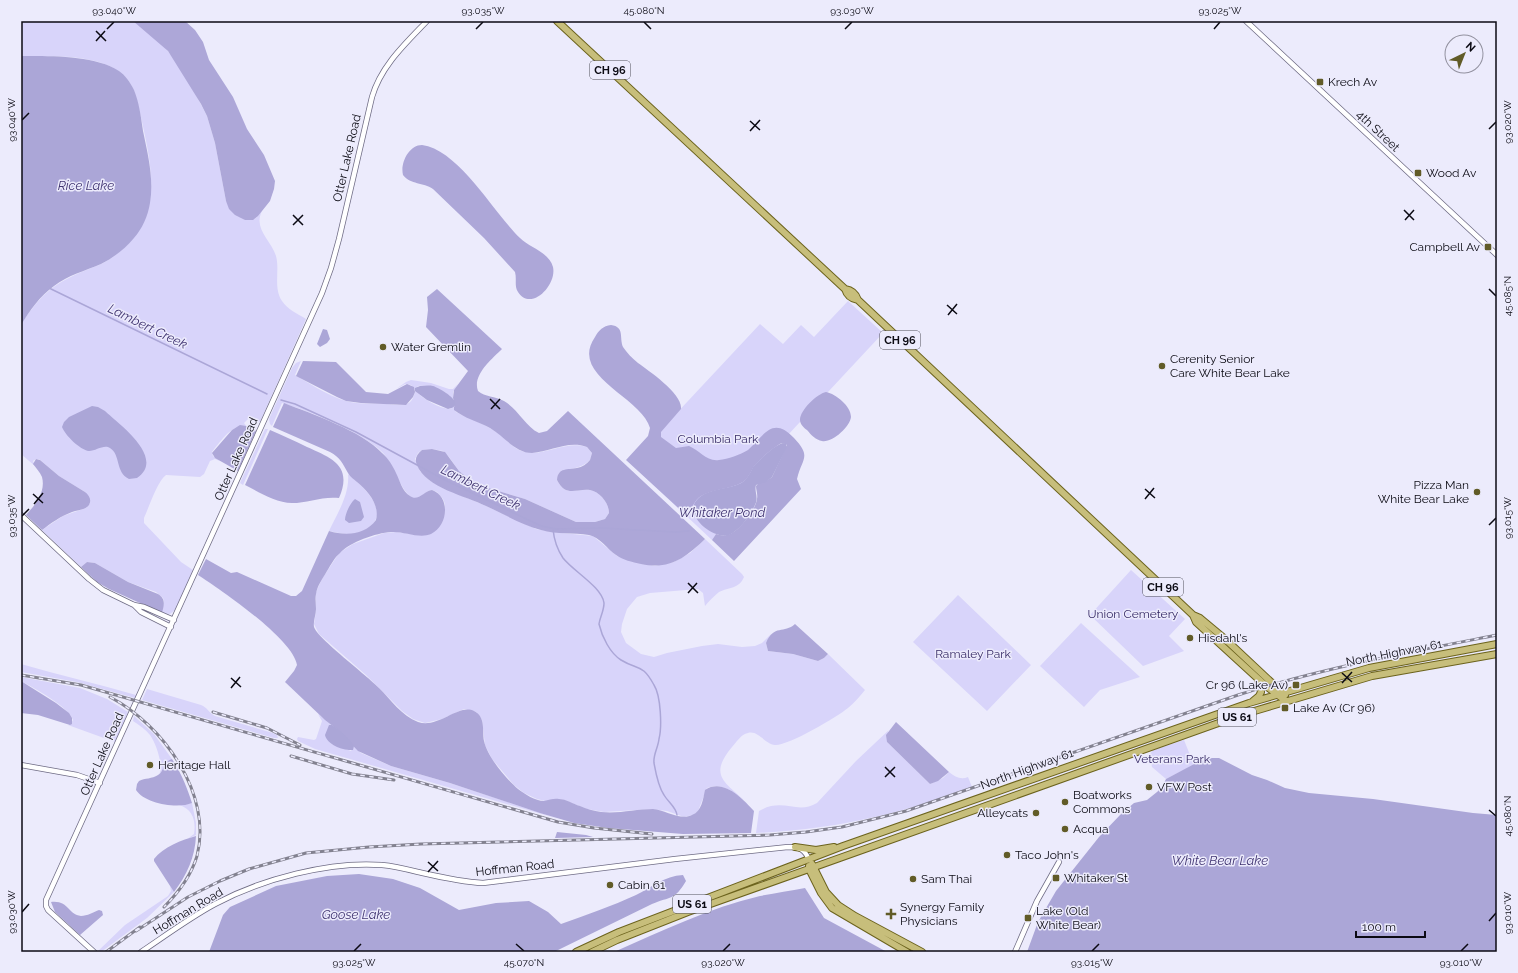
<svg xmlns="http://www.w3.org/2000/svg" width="1518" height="973" font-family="Raleway,sans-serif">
	<rect width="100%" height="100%" fill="#ecebfc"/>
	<path fill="#d8d4fa" d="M21,21H133L149,33L164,46L174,59L195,93L207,116L215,143L226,201L245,220H250L256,218L262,211C253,229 271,240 276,256C280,270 273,288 282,301C287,309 298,314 306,319L260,422L249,418L244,423L247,427C233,422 220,442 212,452L213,456L220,461L215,459L210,461L204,474L200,477L166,475C157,482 149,507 144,518V523L181,562L193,570L175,610L170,614L162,613L164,601L163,598L156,592L128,582L95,563L87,562L81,567L42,530L63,516L86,508L90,503L85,492L59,476L39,459H36L33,461L35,466L21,454C21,420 21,387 21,354C21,346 19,330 22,324C24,319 28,313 32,309C50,284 71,276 99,265C108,261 116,255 124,248C165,212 150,159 140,113C137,101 135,88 127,79C106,53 52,56 21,56Z
		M848,301L883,333L703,526L716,534L712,540L630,463L760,324L783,344L801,325L814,337Z
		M301,361L295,375C314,386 334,400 356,403C366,404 377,403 387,404C400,405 413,409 415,390C423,399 438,408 450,409L454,406V409L456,412C472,420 489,425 503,437C510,443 516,451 526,452C546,456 566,440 587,447L592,453L590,460C581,469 570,468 559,473L557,480C566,498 577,488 590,490C600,492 609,503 609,513L605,519L595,522H576L525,499L475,484L459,471L449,457L443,451L432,449L422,450L418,453L415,459L420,471L429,480L443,488L484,505L536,529L552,532L593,536L617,556L643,564L655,566L674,562L690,553L705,539L742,574L744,577C739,589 729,587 719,592C714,596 709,601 705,606L703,593L698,589L650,593L637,597L627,609L622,624L621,632L626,643L641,654L654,657L667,653L702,646L718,644L742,647L755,646L762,643L771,634L766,643L768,651L793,654L818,661L824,658L828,654L865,690C860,696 854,703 848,708C837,717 788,746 775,745C765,744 758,730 748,733C741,734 736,743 732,747C708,776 725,782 747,803C735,793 723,782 707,788L698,811L693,815L684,817L667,811L652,809L604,812L587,809L561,799L545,801L537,799L524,793L514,785L492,759L485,745L482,720L476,712L464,709L442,719L425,723L413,719L402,711L366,675L319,634L314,624L316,611V592L322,579L339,553L353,544L384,533L396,532L420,535H428L442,522L445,511V504L443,499L437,492L432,490C425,491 420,500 413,498C403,495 392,463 383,453C364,433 309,411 282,403L272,426L270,424L269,419L292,368L296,363Z
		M411,380L431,383L449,389H453L458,384L453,392V399C443,389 432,385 418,386L415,390L411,385L405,384L396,389L406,382Z
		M265,429H268L243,485L240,483Z
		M348,474C364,487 394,514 365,530C354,536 341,534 329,531C337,514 350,494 348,474Z
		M1131,570L1185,619L1169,636L1184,651L1143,666L1090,615Z
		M958,595L1031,665L987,711L913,642Z
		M1081,623L1140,677L1100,690L1084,707L1040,666Z
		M21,664C59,675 98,684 136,695L135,698L77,682L21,672Z
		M21,677L80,688L107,699L128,712L115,742L68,725H70L73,720C69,707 34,688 21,681Z
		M147,689L201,705C207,707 209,713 215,716L273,733L277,735L278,738H274L142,700Z
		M318,714L332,725H330L332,744L351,751L354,746L353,745L361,753L391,766L450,783L559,819L315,749L298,741L297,739L298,737L314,740L316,739L322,721Z
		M134,716L154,734L172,759C163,763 165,768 159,775C164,766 156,743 150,735C145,729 139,725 133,721Z
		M891,728L888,731L887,742L930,784L943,778L949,772C955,777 961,780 968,777L972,787C941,798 911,809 879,816C838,826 797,831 756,833L759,811C783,797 797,815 817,803L856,761Z
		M1184,740L1194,765L1166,779L1152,767L1150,754L1153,750Z
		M192,803L196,823V835L186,840L194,834C196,821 193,809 179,805Z
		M170,886L174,892L147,918L101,952L98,951L125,925L168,896L171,891Z"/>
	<path fill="#ada7d8" d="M133,21H185L195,30L203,42L209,60L233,97L247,129L264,155L275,181L274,189L270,201L258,216L253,220H245L235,215L229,209L226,201L215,143L207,116L201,104L168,51Z
		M422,145C459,150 493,212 520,238C530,248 549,252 553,267C557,285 531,312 518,292C514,286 517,279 515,272L484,238L433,189C423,182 411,185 403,175C400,163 409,145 422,145Z
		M437,289L502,349C492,359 472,375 478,391C485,397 495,396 504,401C518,409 525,426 539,433L547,431L568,411L705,539C685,558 670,570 641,564C632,562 623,560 616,555C607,549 600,537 589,535C574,532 557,535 541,530C522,525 504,514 486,506C466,496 426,488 417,465C414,459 417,454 422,450L432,449L445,452L459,471L475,484L525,499L576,522H595L605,519L609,513C609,503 600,492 590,490C577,488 566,498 557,480C558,467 568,470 577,468C582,467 587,464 590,460L592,453L587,447C568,440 550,452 532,453C515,453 504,436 490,428C479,422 464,418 454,410V407L455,405L453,398L454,390L468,371L426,327L428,310L427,297Z
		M611,325C625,327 619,337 623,347C627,353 632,358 638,363C649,371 683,394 681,409L661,432V437L676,448L689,446C699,450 707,462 719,460C728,459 740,455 748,450C764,436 772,415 794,438C812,457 802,458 797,479L801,489L734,561L712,540L716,534C722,536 727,536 732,533C741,528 756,509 757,499C758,494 756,490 756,486C760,481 767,482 772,477L787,445L782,443C776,445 759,460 754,466C751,471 749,477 744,481C736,488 714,489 703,495C694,499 693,509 686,515L626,460L648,436L650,428C642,397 568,376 595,337C599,330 603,326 611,325Z
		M303,361L336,362L366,392L388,394L407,384L414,387L415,392L413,397L406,405L361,403L346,401L337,397L296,376Z
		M826,392C836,394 851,406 851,417C850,427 832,443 822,441C816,440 811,435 807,430C804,428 800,424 800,420C800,410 817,394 826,392Z
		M284,403C312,414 362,431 382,453C388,458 393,466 396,473C400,481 402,491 410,496C418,502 424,491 432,490C451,497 448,526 431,534C419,539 404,531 391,532C376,533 350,542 340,553C334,558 331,565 327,571C323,578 317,586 316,594C315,599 316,604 316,609C316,615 313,621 314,627C317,638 368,676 379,688C390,699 402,716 418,722C438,729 459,703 474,711C486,717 482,730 484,741C487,756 506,779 518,789C525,794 535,801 544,801C549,800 554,798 559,799C566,799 573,804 580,806C586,809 594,811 601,812C619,814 636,809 653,809C665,810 681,821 692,815C702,811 703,799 705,790C723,778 742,798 754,811L751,833L683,834L608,828L574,823L540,813L450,783L391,766L358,751L338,730L325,720L285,682L294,671L297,665C293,639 221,590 198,575L206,559L231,573L237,572L291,596H296L302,591L329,531C346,536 365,535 376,520C380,505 368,491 357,482C354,479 350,477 348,473C343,464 340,457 330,452L273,427Z
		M240,425L246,426L256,431L238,471L215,458L212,453L232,430Z
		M270,430C282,435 295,441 307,447C332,458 353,466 339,498C323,496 307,503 292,503C276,503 259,492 245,485Z
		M36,459L40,460L59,476L85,492C89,495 92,500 89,505C86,510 77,510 72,512C61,516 51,523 42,530L26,515C35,505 46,492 42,477C40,472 36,468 33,464Z
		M87,562L95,563L128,582L158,594C166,599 164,605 162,613L109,589L97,582L81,567Z
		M795,624L828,654L824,658L818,661L793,654L768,651L766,643C774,624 784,634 795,624Z
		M21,681L56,703L69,713L72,718V724L70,725L38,715L21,713Z
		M896,722L949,772L938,781L930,784L887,742L886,735Z
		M172,759C181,773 187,787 192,803C178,809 145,804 136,790L137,784L139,781C145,778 152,779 158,775C165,771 161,763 172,759Z
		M557,832L586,835L593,837L555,838Z
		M196,836C195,857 187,875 174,892L154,861V859C163,847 182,840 196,836Z
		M51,902C69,900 68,915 81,916C87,916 94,912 99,910L102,911L103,915L80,935L55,912Z"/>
	<path fill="#aba6d7" d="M21,56C49,56 95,55 119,71C125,75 130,82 134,90C139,102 141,117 143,131C148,155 154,179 150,203C148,216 142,229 134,238C125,249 113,258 101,264C85,271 68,275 54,286C40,296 30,310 21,325Z
		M323,329L327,330L330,339L327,343L320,347L317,344Z
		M420,386C424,386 428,385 433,386C440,388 469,405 448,409L427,400L415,391V388Z
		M92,406L98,407L105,411C120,425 166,458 137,478L129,479C115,472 121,455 110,448C104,444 96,451 89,451C80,450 65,435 62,427L64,422L69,417Z
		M783,443L786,444L787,447L772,477L766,482L756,485C754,492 759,497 755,505C750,516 740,530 729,535C714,540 684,516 696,501C707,486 734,491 745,480C749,476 751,471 753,467C758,461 776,444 783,443Z
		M355,499L360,502L364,517L361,521L349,523L345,520C345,514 350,503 355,499Z
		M329,725H332C340,730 349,738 354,746L353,750C344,751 327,745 325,735Z
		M1212,758H1219L1252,775L1267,780L1285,788L1309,793L1373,799L1473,813L1497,815V952H1027L1038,922L1056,891L1099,837L1121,814L1134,803L1147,800L1157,792L1162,787L1166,779L1198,762Z
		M359,874L393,879L420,888L459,910L496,903L529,901L548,912L561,924C586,915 612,906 636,895C652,887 664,876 683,875L686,881C674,901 671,896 652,904L554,952H209L223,915L230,907L276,886L327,876Z
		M805,888L824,918L887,952H614C662,931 709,908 760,896C775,893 790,891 805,888Z"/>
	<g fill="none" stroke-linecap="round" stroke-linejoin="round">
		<path stroke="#aba6d7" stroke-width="1.5" d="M49,288L267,394
			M281,400L295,404L356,432L443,479L541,526L556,529L601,528L675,532L689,531
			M553,529C554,540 557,549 563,558C573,571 602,587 604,603C604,611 600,617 599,624C602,637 610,653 621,660C639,671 642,663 654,685C661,696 662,727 659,739C658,748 653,755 654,763C656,774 658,786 664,795C668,802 676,807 677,815"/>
		<defs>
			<path id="minor" d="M1246,21L1497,255
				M21,515L89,579L103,590L134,605L144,607L174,620
				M134,605L141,612L171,627
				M21,765L77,775L100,783
				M94,952L48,910L46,906V900L322,293L331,268L339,239L372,97C381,66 405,44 427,21
				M141,952C165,936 189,918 215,904C262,879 329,861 382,865C394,866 406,869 418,872C440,877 461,882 483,883L675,859L788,847C799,847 805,849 809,860
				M1015,952L1037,901L1059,862"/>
			<path id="major" d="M557,21L845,289C847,296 851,299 858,300L1193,615L1196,622L1266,686L1286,701
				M845,289C852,290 856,294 858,300
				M1193,615L1200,618L1224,638L1285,695
				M1253,701L1259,696L1261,692L1258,680
				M795,847L816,850L834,847
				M812,864L826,892L838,905L855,916L922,952
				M809,866V869L821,893L832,908L907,952
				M576,952L619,932L843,846L1249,703L1369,668L1497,644
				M592,952L617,940L688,912L1241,715L1372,676L1497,654"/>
		</defs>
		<use href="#minor" stroke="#6f6c85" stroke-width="6"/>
		<use href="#major" stroke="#6c631d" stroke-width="8"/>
		<use href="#minor" stroke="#fff" stroke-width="4.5"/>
		<use href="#major" stroke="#c7be7b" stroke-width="6"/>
		<defs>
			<path id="rail" d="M21,675L81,685L558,822L594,828L652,834
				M110,697C163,725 213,794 197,856C191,876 179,892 164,907
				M213,712L267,728L300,745
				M291,756L352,774L394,780
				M136,931L188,897L220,881L249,869L306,853L369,847L421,844L770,835L806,832L842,827L906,811L1238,695C1323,668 1410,652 1497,635
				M106,952L140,927"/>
		</defs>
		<use href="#rail" stroke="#838290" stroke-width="3"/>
		<use href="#rail" stroke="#ecebfc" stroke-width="1.5" stroke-dasharray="4.5" stroke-linecap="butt"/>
	</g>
	<path fill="none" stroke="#0b0a13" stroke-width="1.5" d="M644,22L651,29M107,29L114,22M476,29L483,22M845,29L852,22M1214,29L1220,22M96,31L106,41M96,41L105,31M22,120L29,113M750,121L760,130M1489,129L1496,122M750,131L760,120M1404,210L1414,220M293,215L303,225M1405,220L1414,210M293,225L303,215M1489,289L1496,296M947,305L957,314M948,315L957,304M490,399L500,409M491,409L500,399M1145,489L1155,498M33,494L43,503M1145,499L1154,488M34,504L43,493M22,516L29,509M1489,525L1496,518M688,583L698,593M688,593L697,583M1342,673L1352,682M231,678L241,687M1342,683L1352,672M231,688L240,677M885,767L895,777M885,777L895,767M1489,810L1496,816M428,862L438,871M428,872L438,861M22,912L29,904M1489,921L1496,913M516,944L524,951M354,951L361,944M723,951L730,944M1092,951L1099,944M1461,951L1468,944"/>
	<g fill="#615b27" stroke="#ecebfc" stroke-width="1.5">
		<rect x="1316" y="78" width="8" height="8" rx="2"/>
		<rect x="1414" y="169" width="8" height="8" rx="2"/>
		<rect x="1484" y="243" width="8" height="8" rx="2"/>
		<circle cx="383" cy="347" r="4"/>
		<circle cx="1162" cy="366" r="4"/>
		<circle cx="1477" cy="492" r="4"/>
		<circle cx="1190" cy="638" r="4"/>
		<rect x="1292" y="681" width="8" height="8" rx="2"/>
		<rect x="1281" y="704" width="8" height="8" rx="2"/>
		<circle cx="150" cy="765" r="4"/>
		<circle cx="1149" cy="787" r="4"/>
		<circle cx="1065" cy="802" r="4"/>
		<circle cx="1036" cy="813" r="4"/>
		<circle cx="1065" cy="829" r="4"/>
		<circle cx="1007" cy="855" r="4"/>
		<rect x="1052" y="874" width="8" height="8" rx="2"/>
		<circle cx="913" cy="879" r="4"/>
		<circle cx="610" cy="885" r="4"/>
		<path d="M889 908h4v4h4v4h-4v4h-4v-4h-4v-4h4z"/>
		<rect x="1024" y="914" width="8" height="8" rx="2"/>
	</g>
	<g text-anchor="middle" stroke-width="3" stroke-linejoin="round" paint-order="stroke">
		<g fill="#ecebfc" stroke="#4e4e59" stroke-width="1">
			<rect x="590" y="61" width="40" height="18" rx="3"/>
			<rect x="880" y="331" width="40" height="18" rx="3"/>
			<rect x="1143" y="578" width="40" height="18" rx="3"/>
			<rect x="1218" y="708" width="38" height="18" rx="3"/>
			<rect x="673" y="895" width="38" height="18" rx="3"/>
		</g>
		<g font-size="11" font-weight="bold" fill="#0b0a13">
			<text x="610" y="74">CH 96</text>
			<text x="900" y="344">CH 96</text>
			<text x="1163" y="591">CH 96</text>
			<text x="1237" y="721">US 61</text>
			<text x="692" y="908">US 61</text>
		</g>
		<g font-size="12" fill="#0b0a13" stroke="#ecebfc" text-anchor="start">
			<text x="1328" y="86">Krech Av</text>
			<text x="1426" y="177">Wood Av</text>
			<text x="1480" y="251" text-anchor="end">Campbell Av</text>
			<text x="391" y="351">Water Gremlin</text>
			<text x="1170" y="363">Cerenity Senior<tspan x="1170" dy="14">Care White Bear Lake</tspan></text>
			<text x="1469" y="489" text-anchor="end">Pizza Man<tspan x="1469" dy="14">White Bear Lake</tspan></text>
			<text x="1198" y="642">Hisdahl's</text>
			<text x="1288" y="689" text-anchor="end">Cr 96 (Lake Av)</text>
			<text x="1293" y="712">Lake Av (Cr 96)</text>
			<text x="158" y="769">Heritage Hall</text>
			<text x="1157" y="791">VFW Post</text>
			<text x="1073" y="799">Boatworks<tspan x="1073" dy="14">Commons</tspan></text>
			<text x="1028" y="817" text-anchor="end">Alleycats</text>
			<text x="1073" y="833">Acqua</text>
			<text x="1015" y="859">Taco John's</text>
			<text x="1064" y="882">Whitaker St</text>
			<text x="921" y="883">Sam Thai</text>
			<text x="618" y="889">Cabin 61</text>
			<text x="900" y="911">Synergy Family<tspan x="900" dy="14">Physicians</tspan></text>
			<text x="1036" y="915">Lake (Old<tspan x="1036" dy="14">White Bear)</tspan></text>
		</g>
		<g font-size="12" fill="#0b0a13" stroke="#ecebfc">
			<text transform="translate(1378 131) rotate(43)" y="4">4th Street</text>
			<text transform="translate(347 158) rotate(-77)" y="4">Otter Lake Road</text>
			<text transform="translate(236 459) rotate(-66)" y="4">Otter Lake Road</text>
			<text transform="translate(1394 653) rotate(-11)" y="4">North Highway 61</text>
			<text transform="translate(102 754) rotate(-66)" y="4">Otter Lake Road</text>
			<text transform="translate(1027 769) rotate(-20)" y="4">North Highway 61</text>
			<text transform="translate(515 868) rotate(-6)" y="4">Hoffman Road</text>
			<text transform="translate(188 911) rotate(-31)" y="4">Hoffman Road</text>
		</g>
		<g font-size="12" fill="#372b66" stroke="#ecebfc">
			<text x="718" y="443">Columbia Park</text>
			<text x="1133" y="618">Union Cemetery</text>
			<text x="973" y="658">Ramaley Park</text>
			<text x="1172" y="763">Veterans Park</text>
		</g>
		<g font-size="13" font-style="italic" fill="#403471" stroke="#ecebfc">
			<text x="86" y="190">Rice Lake</text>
			<text transform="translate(148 326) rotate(26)" y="5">Lambert Creek</text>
			<text transform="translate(481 487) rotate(26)" y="5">Lambert Creek</text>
			<text x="722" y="517">Whitaker Pond</text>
			<text x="1220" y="865">White Bear Lake</text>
			<text x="356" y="919">Goose Lake</text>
		</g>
	</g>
	<rect width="1518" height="973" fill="none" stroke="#ecebfc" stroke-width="44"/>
	<g transform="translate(1464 54) rotate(43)"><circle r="19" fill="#ecebfc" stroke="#92919f"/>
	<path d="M0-3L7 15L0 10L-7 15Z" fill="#615b27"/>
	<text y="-6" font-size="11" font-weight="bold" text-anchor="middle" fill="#0b0a13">N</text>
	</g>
	<path d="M1356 931v6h69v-6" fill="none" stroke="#0b0a13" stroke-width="2"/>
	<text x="1362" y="931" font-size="12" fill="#0b0a13" stroke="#ecebfc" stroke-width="3" paint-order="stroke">100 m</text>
	<rect x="22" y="22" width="1474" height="929" fill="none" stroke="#0b0a13" stroke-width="1.5"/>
	<g font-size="10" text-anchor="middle" fill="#0b0a13">
		<text x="114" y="14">93.040°W</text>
		<text x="483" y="14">93.035°W</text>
		<text x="644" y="14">45.080°N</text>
		<text x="852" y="14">93.030°W</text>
		<text x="1220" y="14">93.025°W</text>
		<text transform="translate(11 120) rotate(-90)" y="4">93.040°W</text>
		<text transform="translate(1507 122) rotate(-90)" y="4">93.020°W</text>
		<text transform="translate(1507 296) rotate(-90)" y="4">45.085°N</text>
		<text transform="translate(11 516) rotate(-90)" y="4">93.035°W</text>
		<text transform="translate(1507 518) rotate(-90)" y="4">93.015°W</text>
		<text transform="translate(1507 816) rotate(-90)" y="4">45.080°N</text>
		<text transform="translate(11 912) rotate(-90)" y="4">93.030°W</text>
		<text transform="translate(1507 913) rotate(-90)" y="4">93.010°W</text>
		<text x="354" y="966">93.025°W</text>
		<text x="524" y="966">45.070°N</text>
		<text x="723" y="966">93.020°W</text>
		<text x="1092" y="966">93.015°W</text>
		<text x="1461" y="966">93.010°W</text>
	</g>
</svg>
